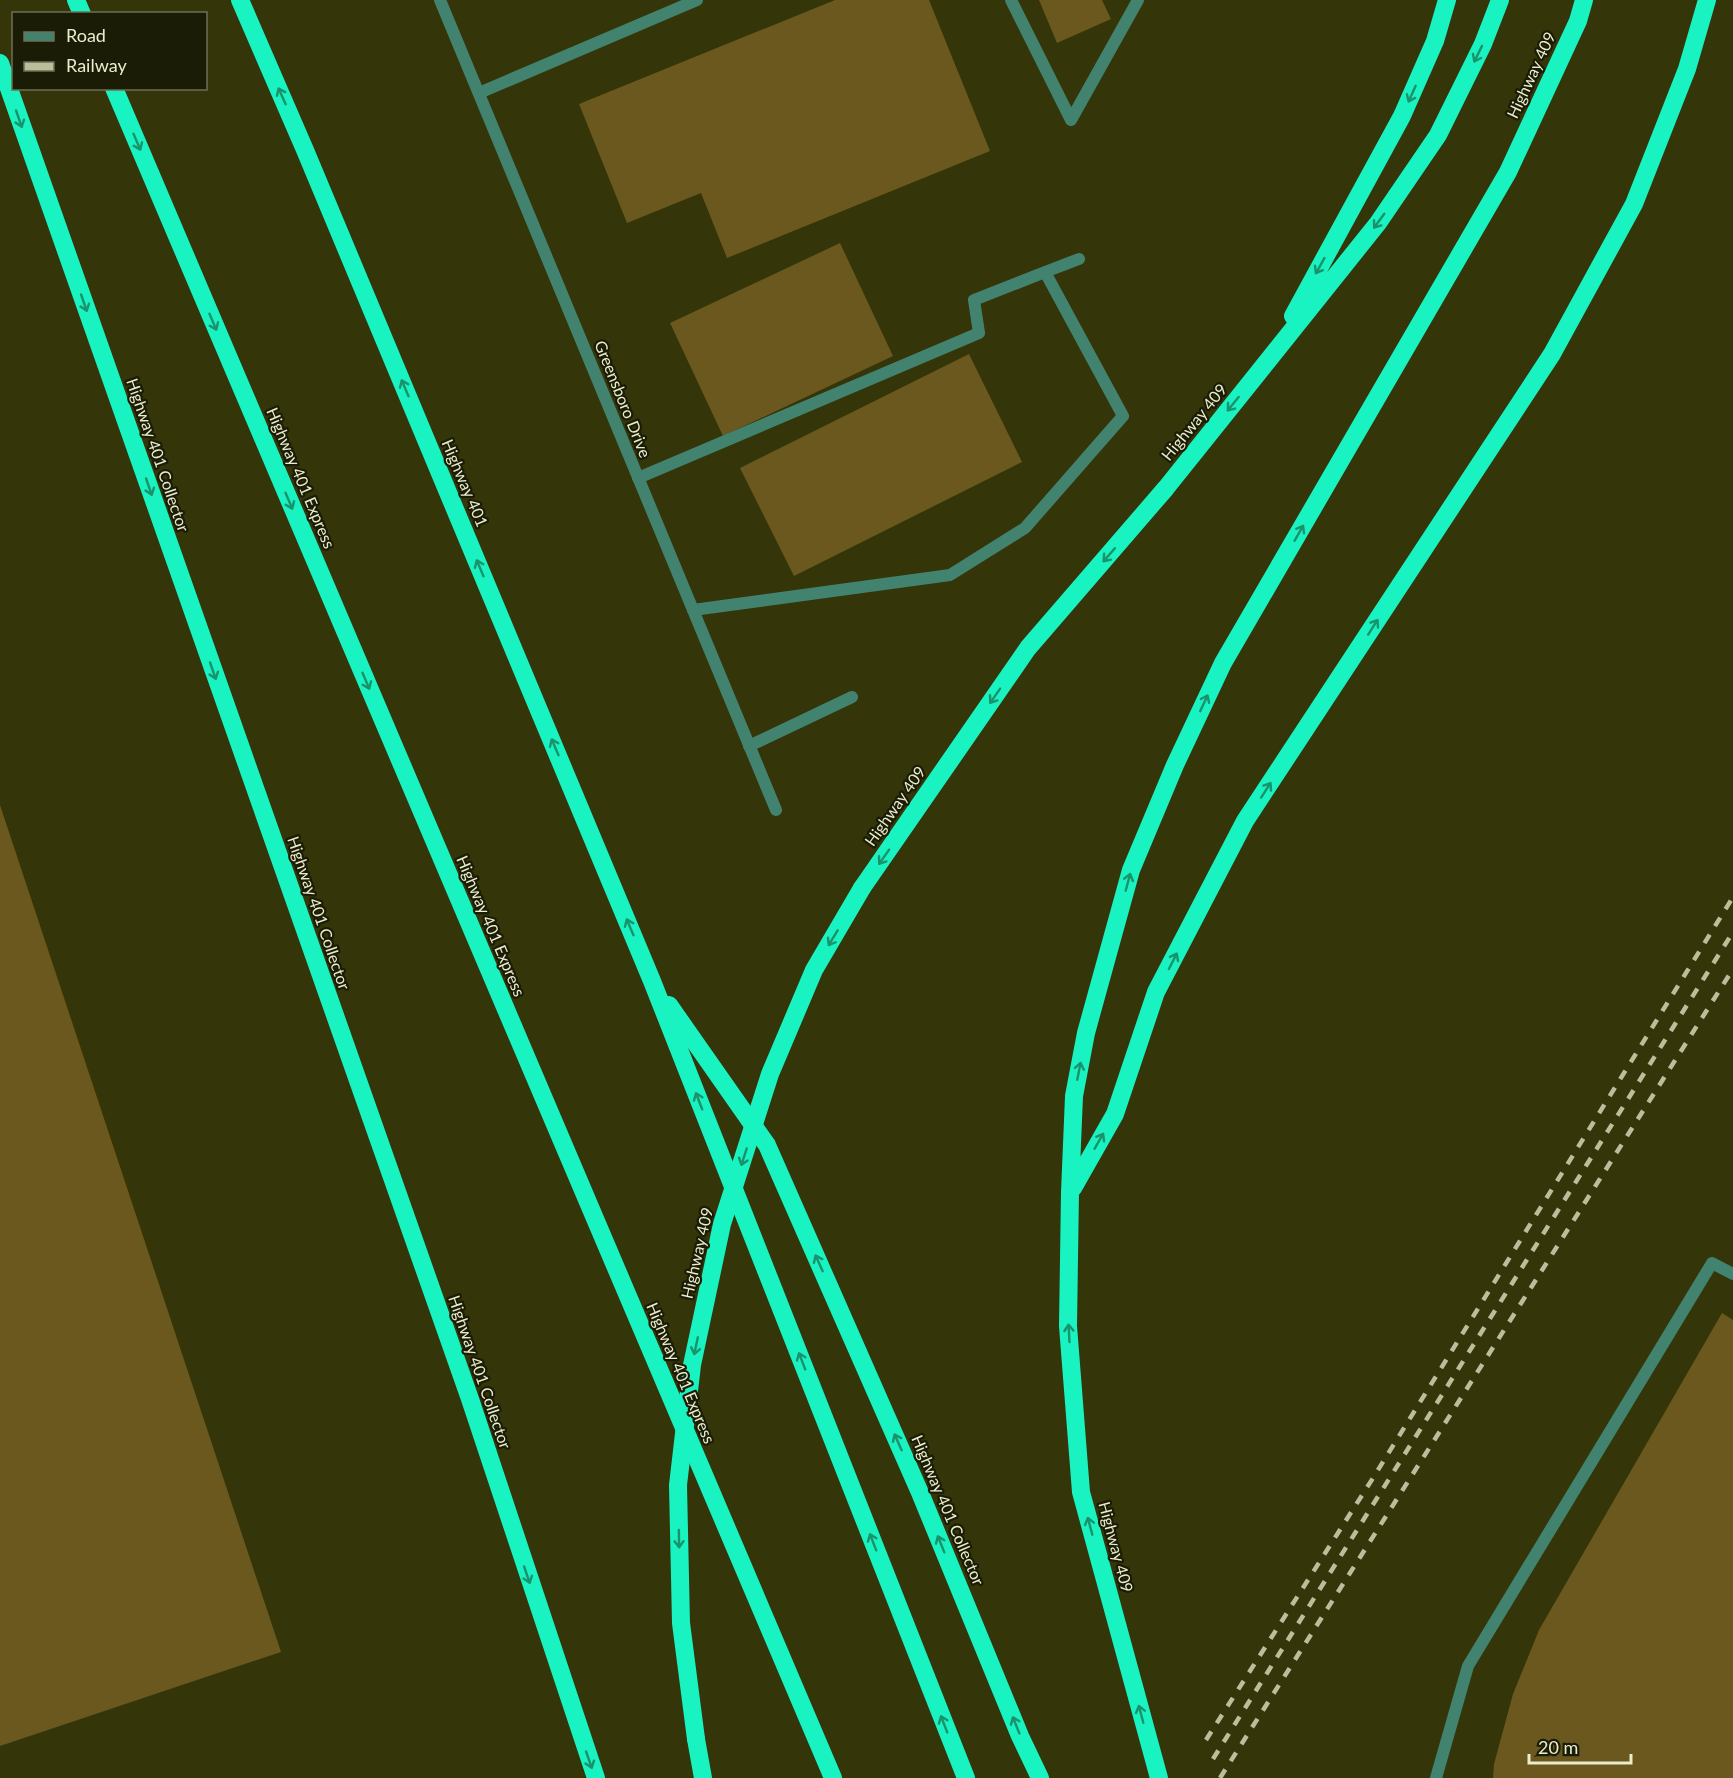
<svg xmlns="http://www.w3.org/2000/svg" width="1733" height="1778" font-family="Lato,sans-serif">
	<rect width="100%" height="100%" fill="#343508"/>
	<path fill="#6a581f" d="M835,0H929L990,151L727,258L701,193L627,223L579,104Z
		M1039,0H1102L1111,19L1057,43Z
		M840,243L893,356L723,436L670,323Z
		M969,354L1022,462L794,576L740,468Z
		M0,805L281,1652L0,1746Z
		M1722,1313L1733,1320V1778H1493L1494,1764L1513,1694L1539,1630Z"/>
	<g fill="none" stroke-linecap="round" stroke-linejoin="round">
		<path stroke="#42836f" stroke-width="12" d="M1011,0L1071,120
			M479,93L697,0
			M1071,120L1138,0
			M1045,272L1079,259
			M638,478L979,333L974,300L1045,272L1123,416L1025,528L950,575L693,610
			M749,746L852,697
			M1436,1778L1468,1666L1712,1263L1733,1274"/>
		<path stroke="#42836f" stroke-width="12" d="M440,0L776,810"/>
		<path stroke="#19f2c1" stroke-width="18" d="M76,0L82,14
			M240,0L305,150L652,981L966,1778
			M0,63L470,1399L596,1778
			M114,88L833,1778
			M1293,316L1402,116L1435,41L1447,0
			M862,888L1028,648L1166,488L1378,223L1438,135L1483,44L1500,0
			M669,1005L767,1145L921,1495L1020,1736L1040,1778
			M1073,1188L1115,1114L1156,992L1245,821L1552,354L1634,204L1687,69L1707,0
			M696,1739L703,1778
			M1159,1778L1081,1492L1068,1326L1070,1192L1074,1096L1086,1033L1131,870L1175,765L1223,663L1508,172L1578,21L1584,0"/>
		<path stroke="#bbbd9b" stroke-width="4.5" stroke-dasharray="10 10" stroke-linecap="butt" d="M1206,1740L1373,1478L1733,897
			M1213,1759L1733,932
			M1220,1778L1733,969"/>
		<path stroke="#19f2c1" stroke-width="18" d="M696,1739L681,1623L678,1485L692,1365L722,1224L770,1074L814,970L862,888"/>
	</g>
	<defs><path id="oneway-shaft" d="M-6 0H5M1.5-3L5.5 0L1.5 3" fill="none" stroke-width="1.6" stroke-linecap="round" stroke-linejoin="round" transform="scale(1.5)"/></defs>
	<g stroke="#1a926c">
		<use href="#oneway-shaft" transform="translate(1478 54) rotate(116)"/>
		<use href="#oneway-shaft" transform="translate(1412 94) rotate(114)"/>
		<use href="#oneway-shaft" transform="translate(282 96) rotate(-114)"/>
		<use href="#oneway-shaft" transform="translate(19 119) rotate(71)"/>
		<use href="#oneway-shaft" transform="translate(137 142) rotate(67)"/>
		<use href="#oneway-shaft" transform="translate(1379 221) rotate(126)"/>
		<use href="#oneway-shaft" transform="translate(1320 266) rotate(119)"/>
		<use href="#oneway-shaft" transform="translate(84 303) rotate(71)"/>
		<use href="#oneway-shaft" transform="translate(213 322) rotate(67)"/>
		<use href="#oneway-shaft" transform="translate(405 388) rotate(-113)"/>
		<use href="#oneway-shaft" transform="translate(1233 404) rotate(129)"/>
		<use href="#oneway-shaft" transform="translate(149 487) rotate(71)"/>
		<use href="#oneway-shaft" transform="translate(289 501) rotate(67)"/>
		<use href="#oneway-shaft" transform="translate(1299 533) rotate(-60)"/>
		<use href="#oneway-shaft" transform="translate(1109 555) rotate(131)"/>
		<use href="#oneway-shaft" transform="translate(480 568) rotate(-113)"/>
		<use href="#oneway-shaft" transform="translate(1373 627) rotate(-57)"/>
		<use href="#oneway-shaft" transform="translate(213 671) rotate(71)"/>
		<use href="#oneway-shaft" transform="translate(366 681) rotate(67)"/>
		<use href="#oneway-shaft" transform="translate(995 696) rotate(125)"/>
		<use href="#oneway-shaft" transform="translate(1204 703) rotate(-65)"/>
		<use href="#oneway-shaft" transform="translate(555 747) rotate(-113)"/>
		<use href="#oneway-shaft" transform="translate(1266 790) rotate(-57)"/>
		<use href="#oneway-shaft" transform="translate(884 857) rotate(125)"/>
		<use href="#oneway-shaft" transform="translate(1128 882) rotate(-75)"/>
		<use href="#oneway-shaft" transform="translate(630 927) rotate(-113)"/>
		<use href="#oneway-shaft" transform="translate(833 938) rotate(121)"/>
		<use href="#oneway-shaft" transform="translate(1173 961) rotate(-63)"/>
		<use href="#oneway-shaft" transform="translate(1079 1071) rotate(-79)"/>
		<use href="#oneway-shaft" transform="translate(699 1101) rotate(-111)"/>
		<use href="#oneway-shaft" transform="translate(1099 1141) rotate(-60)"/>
		<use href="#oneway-shaft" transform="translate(744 1157) rotate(108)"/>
		<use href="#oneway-shaft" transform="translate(819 1263) rotate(-114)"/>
		<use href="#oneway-shaft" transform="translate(1069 1333) rotate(-93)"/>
		<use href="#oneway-shaft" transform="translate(696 1346) rotate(102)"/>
		<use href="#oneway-shaft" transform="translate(802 1361) rotate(-111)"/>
		<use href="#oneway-shaft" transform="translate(898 1442) rotate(-114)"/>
		<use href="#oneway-shaft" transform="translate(1090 1526) rotate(-105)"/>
		<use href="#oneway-shaft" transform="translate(679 1539) rotate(89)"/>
		<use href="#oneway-shaft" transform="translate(873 1542) rotate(-111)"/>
		<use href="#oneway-shaft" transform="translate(941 1544) rotate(-112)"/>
		<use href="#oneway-shaft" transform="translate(527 1575) rotate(71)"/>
		<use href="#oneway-shaft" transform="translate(1141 1714) rotate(-105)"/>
		<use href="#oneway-shaft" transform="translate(944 1724) rotate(-111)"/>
		<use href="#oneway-shaft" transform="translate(1016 1725) rotate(-112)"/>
		<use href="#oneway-shaft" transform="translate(589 1760) rotate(71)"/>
	</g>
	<g text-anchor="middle" stroke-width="4.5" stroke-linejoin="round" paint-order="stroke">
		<g font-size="16" fill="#eaecce" stroke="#1b1c05">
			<text transform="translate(1531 75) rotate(-65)" y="6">Highway 409</text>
			<text transform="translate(623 399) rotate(68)" y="6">Greensboro Drive</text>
			<text transform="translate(1194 422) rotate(-51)" y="6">Highway 409</text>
			<text transform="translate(158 455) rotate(71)" y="6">Highway 401 Collector</text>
			<text transform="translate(301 478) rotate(67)" y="6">Highway 401 Express</text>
			<text transform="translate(465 483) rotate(67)" y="6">Highway 401</text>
			<text transform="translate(895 806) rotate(-55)" y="6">Highway 409</text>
			<text transform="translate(319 913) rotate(71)" y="6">Highway 401 Collector</text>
			<text transform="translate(491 926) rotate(67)" y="6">Highway 401 Express</text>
			<text transform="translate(697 1253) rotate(-77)" y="6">Highway 409</text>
			<text transform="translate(480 1372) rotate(71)" y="6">Highway 401 Collector</text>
			<text transform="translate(681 1373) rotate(67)" y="6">Highway 401 Express</text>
			<text transform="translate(948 1510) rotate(67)" y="6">Highway 401 Collector</text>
			<text transform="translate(1116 1547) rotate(75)" y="6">Highway 409</text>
		</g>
	</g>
	<rect x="12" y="12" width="195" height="78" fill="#1b1c05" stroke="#6e6f55" stroke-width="1.5"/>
	<rect x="24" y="32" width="30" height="9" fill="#42836f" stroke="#6e6f55" stroke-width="1.5"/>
	<text x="66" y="42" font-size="18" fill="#eaecce">Road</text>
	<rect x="24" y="62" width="30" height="9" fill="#bbbd9b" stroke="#6e6f55" stroke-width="1.5"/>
	<text x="66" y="72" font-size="18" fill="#eaecce">Railway</text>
	<path d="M1529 1754v9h102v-9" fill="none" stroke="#eaecce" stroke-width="3"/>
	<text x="1538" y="1754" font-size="18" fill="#eaecce" stroke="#1b1c05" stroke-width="4.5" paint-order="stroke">20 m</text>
</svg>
